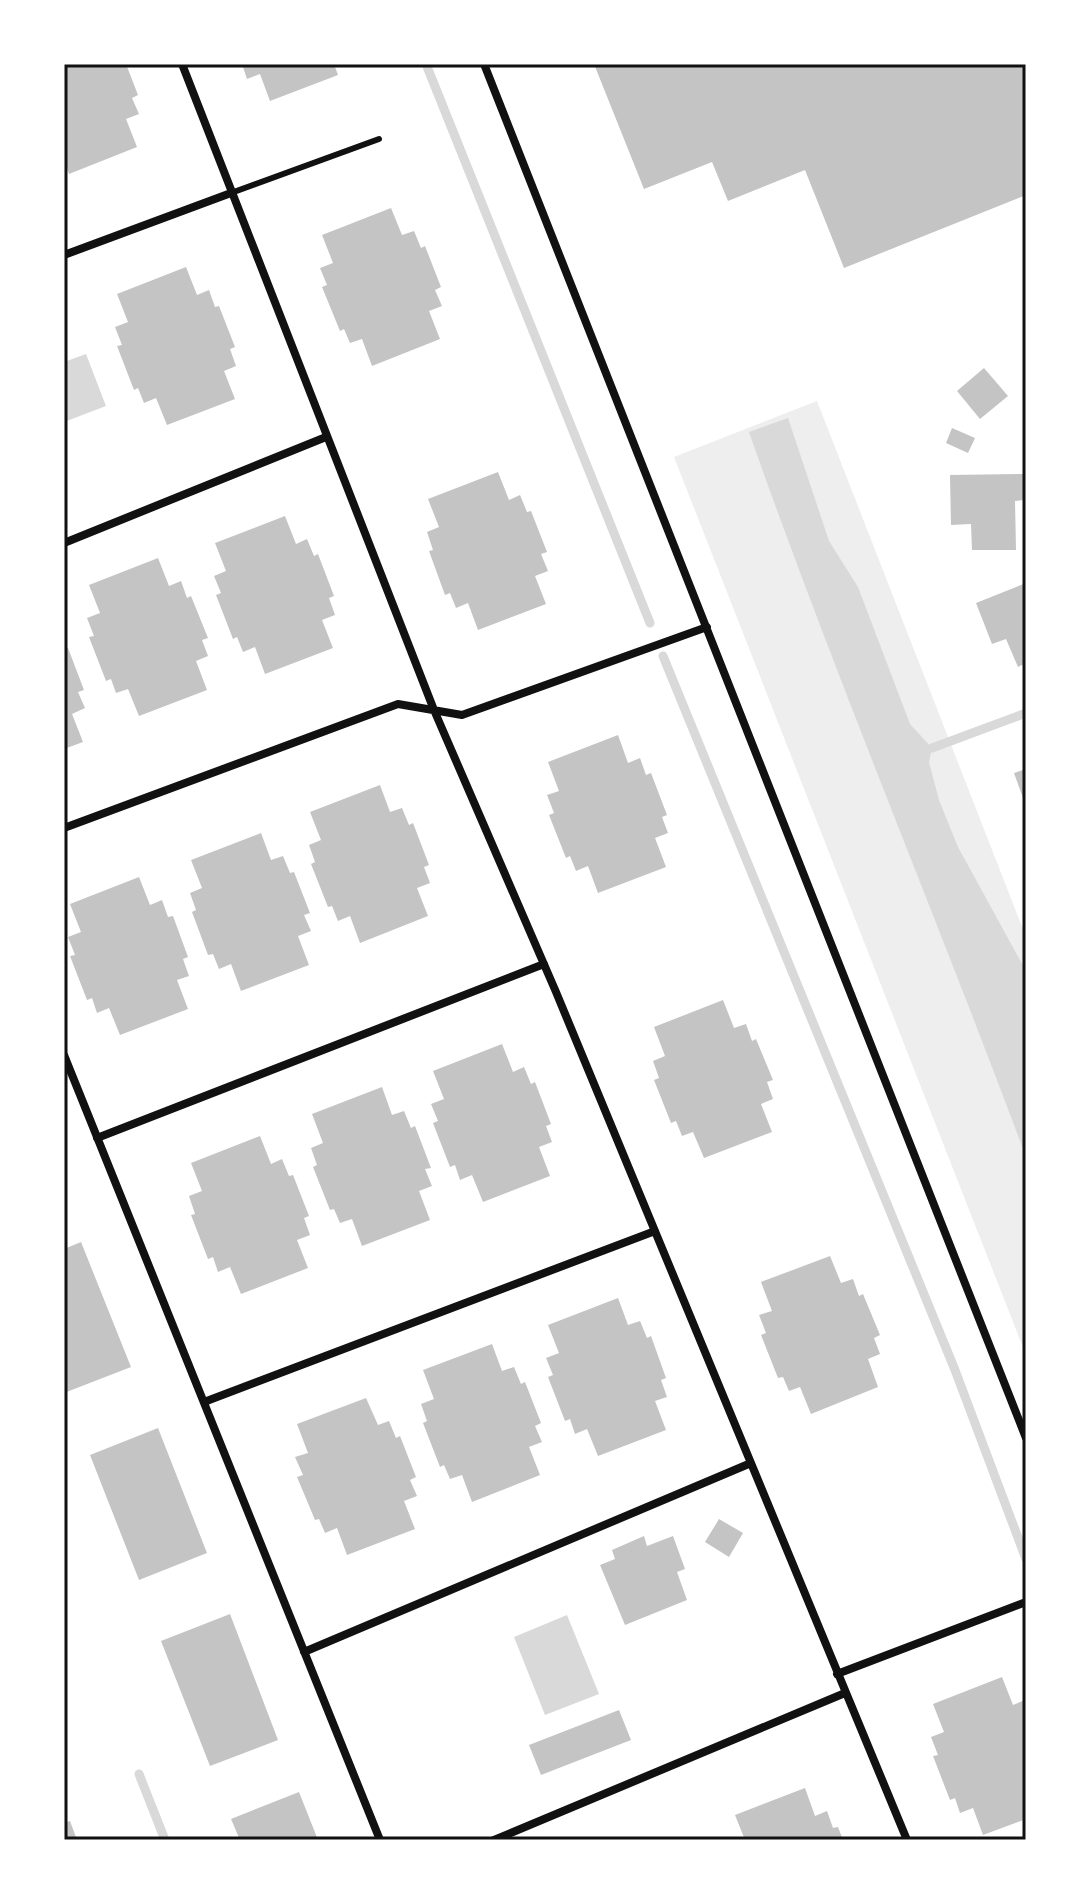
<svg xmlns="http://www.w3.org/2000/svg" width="1090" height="1904" font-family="Karla,sans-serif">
	<rect width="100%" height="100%" fill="#fff"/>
	<path fill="#eee" d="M817,401L1026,937V1355L674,457Z"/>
	<path fill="#d9d9d9" d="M86,354L106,406L64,422V362Z
		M788,418L829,541L858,587L910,724L932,748L929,762L939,800L958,847L1026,971V1157C936,915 835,677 749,432Z
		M567,1615L599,1694L545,1715L514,1637Z"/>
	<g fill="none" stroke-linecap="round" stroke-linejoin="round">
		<path stroke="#d9d9d9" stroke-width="9" d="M426,64L650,623
			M663,656L955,1370L1026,1559
			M932,748L1026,713
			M139,1774L165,1840"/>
	</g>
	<path fill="#c4c4c4" d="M64,64H126L138,95L132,98L139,114L126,119L137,147L69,174L64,159Z
		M242,64H334L338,75L270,101L260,74L247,79Z
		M594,64H1026V195L844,268L805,170L728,201L712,162L644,189Z
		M391,208L402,235L414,231L421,248L425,246L441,287L435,290L442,306L429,311L440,339L372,366L362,339L350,343L344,329L340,331L322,287L327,285L320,268L333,263L322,235Z
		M186,267L197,295L209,290L215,307L219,306L235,347L230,349L236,366L224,371L235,399L167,425L156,398L144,403L138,388L134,390L117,346L122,345L115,327L128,322L117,294Z
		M984,368L1008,396L980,419L957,391Z
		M952,428L975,438L968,453L946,443Z
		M498,472L509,500L520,495L527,512L531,511L547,552L541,554L548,571L535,576L546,604L478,630L468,603L456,608L450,593L445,595L429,551L433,550L427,532L439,527L428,499Z
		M1023,474V500L1015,501L1016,550H972L971,524L951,525L950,475Z
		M285,516L296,544L307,539L314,556L318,554L334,596L329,598L335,615L322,620L333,648L265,674L255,647L243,652L237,637L233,639L216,595L221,593L214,576L226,571L215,543Z
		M158,558L169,586L181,581L187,598L191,596L208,638L202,640L208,656L196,661L207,690L139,716L128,689L116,693L111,679L106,681L89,637L94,636L87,618L100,613L89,585Z
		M1026,583V663L1018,667L1006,639L992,644L976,603Z
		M68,648L84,690L78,692L85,708L72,714L83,742L64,749V650Z
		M618,735L628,763L640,758L646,775L651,773L667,815L662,817L668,833L655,838L666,867L598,893L588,866L576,871L570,856L566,858L549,815L554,813L547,795L559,791L548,762Z
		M1026,769V797L1023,798L1014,773Z
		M380,785L390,812L402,808L409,825L413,823L429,865L424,867L430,883L417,888L428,916L360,943L350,916L338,921L332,906L328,907L311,864L315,862L309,845L321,840L310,812Z
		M261,833L271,860L283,856L290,873L294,872L310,913L304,915L311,931L298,936L309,965L241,991L231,964L219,969L213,954L208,955L192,912L196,910L190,893L202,888L191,860Z
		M139,877L150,905L162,900L168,917L173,916L188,957L183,959L189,976L177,980L188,1009L120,1035L109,1008L97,1013L92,998L87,1000L70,956L75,955L68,937L81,932L70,904Z
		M723,1000L734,1028L746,1024L752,1041L756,1039L773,1080L767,1082L773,1099L761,1104L772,1132L704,1158L693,1132L682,1136L676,1121L671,1123L654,1080L659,1078L653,1061L665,1056L654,1027Z
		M502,1044L513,1072L524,1067L531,1084L535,1082L551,1124L546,1126L552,1142L539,1147L550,1176L483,1202L472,1175L460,1180L455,1165L450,1167L433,1123L438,1121L431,1104L444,1099L433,1071Z
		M382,1087L392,1115L404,1111L411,1128L415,1126L431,1168L425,1169L432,1186L419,1191L430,1220L362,1246L352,1219L340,1223L334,1209L330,1210L313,1167L317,1165L311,1148L323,1143L312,1114Z
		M260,1136L271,1164L282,1159L289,1176L293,1175L309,1216L304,1218L310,1235L297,1240L308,1268L241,1294L230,1267L218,1272L213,1257L208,1259L191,1215L195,1214L189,1196L202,1191L191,1163Z
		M81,1242L131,1367L64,1393V1249Z
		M830,1256L841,1283L853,1279L859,1296L863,1294L880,1335L874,1338L880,1354L868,1359L878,1387L811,1414L800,1387L789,1391L783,1377L778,1378L761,1335L766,1333L759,1315L772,1311L761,1282Z
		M618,1298L628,1325L640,1321L647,1338L651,1336L666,1378L661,1380L667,1397L655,1401L666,1430L598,1456L587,1429L575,1434L570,1419L565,1421L548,1377L553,1375L546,1358L559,1353L548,1325Z
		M492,1344L502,1371L514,1367L521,1384L525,1382L541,1423L535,1426L542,1442L529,1447L540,1475L472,1502L462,1475L450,1479L444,1465L440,1467L423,1423L427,1421L421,1404L434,1399L423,1370Z
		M366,1398L378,1425L389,1421L396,1438L400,1436L416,1477L410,1480L417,1496L404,1501L415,1529L347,1555L337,1528L325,1533L319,1519L315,1520L297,1477L303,1475L295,1457L308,1453L297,1424Z
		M158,1428L207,1553L139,1580L90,1455Z
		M719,1519L743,1533L729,1557L705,1542Z
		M644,1536L647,1546L673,1536L685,1569L677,1572L687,1600L625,1625L600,1565L615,1559L612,1550Z
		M230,1614L278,1740L210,1766L161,1641Z
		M1002,1677L1013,1705L1025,1700L1026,1704V1819L983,1835L973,1808L960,1813L955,1798L950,1800L933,1756L938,1755L931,1737L944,1732L933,1704Z
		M619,1710L631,1740L541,1775L529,1745Z
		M805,1788L815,1816L827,1811L833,1828L838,1827L843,1840H745L735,1815Z
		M299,1792L318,1840H240L231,1819Z
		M70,1821L77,1840H64V1823Z"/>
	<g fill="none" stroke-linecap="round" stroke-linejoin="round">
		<path stroke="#111" stroke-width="6" d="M231,193L379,139"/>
		<path stroke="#111" stroke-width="8" d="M182,64L434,710L556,992L907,1840
			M484,64L1026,1438
			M64,255L231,193
			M64,543L326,437
			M64,828L398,704L462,715L707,627
			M64,1055L380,1840
			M97,1138L544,964
			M204,1402L655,1231
			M304,1652L751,1463
			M837,1674L1026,1602
			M494,1840L845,1693"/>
	</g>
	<rect width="1090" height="1904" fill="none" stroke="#ffffff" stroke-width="132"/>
	<rect x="66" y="66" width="958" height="1772" fill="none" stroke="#111" stroke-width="3"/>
</svg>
